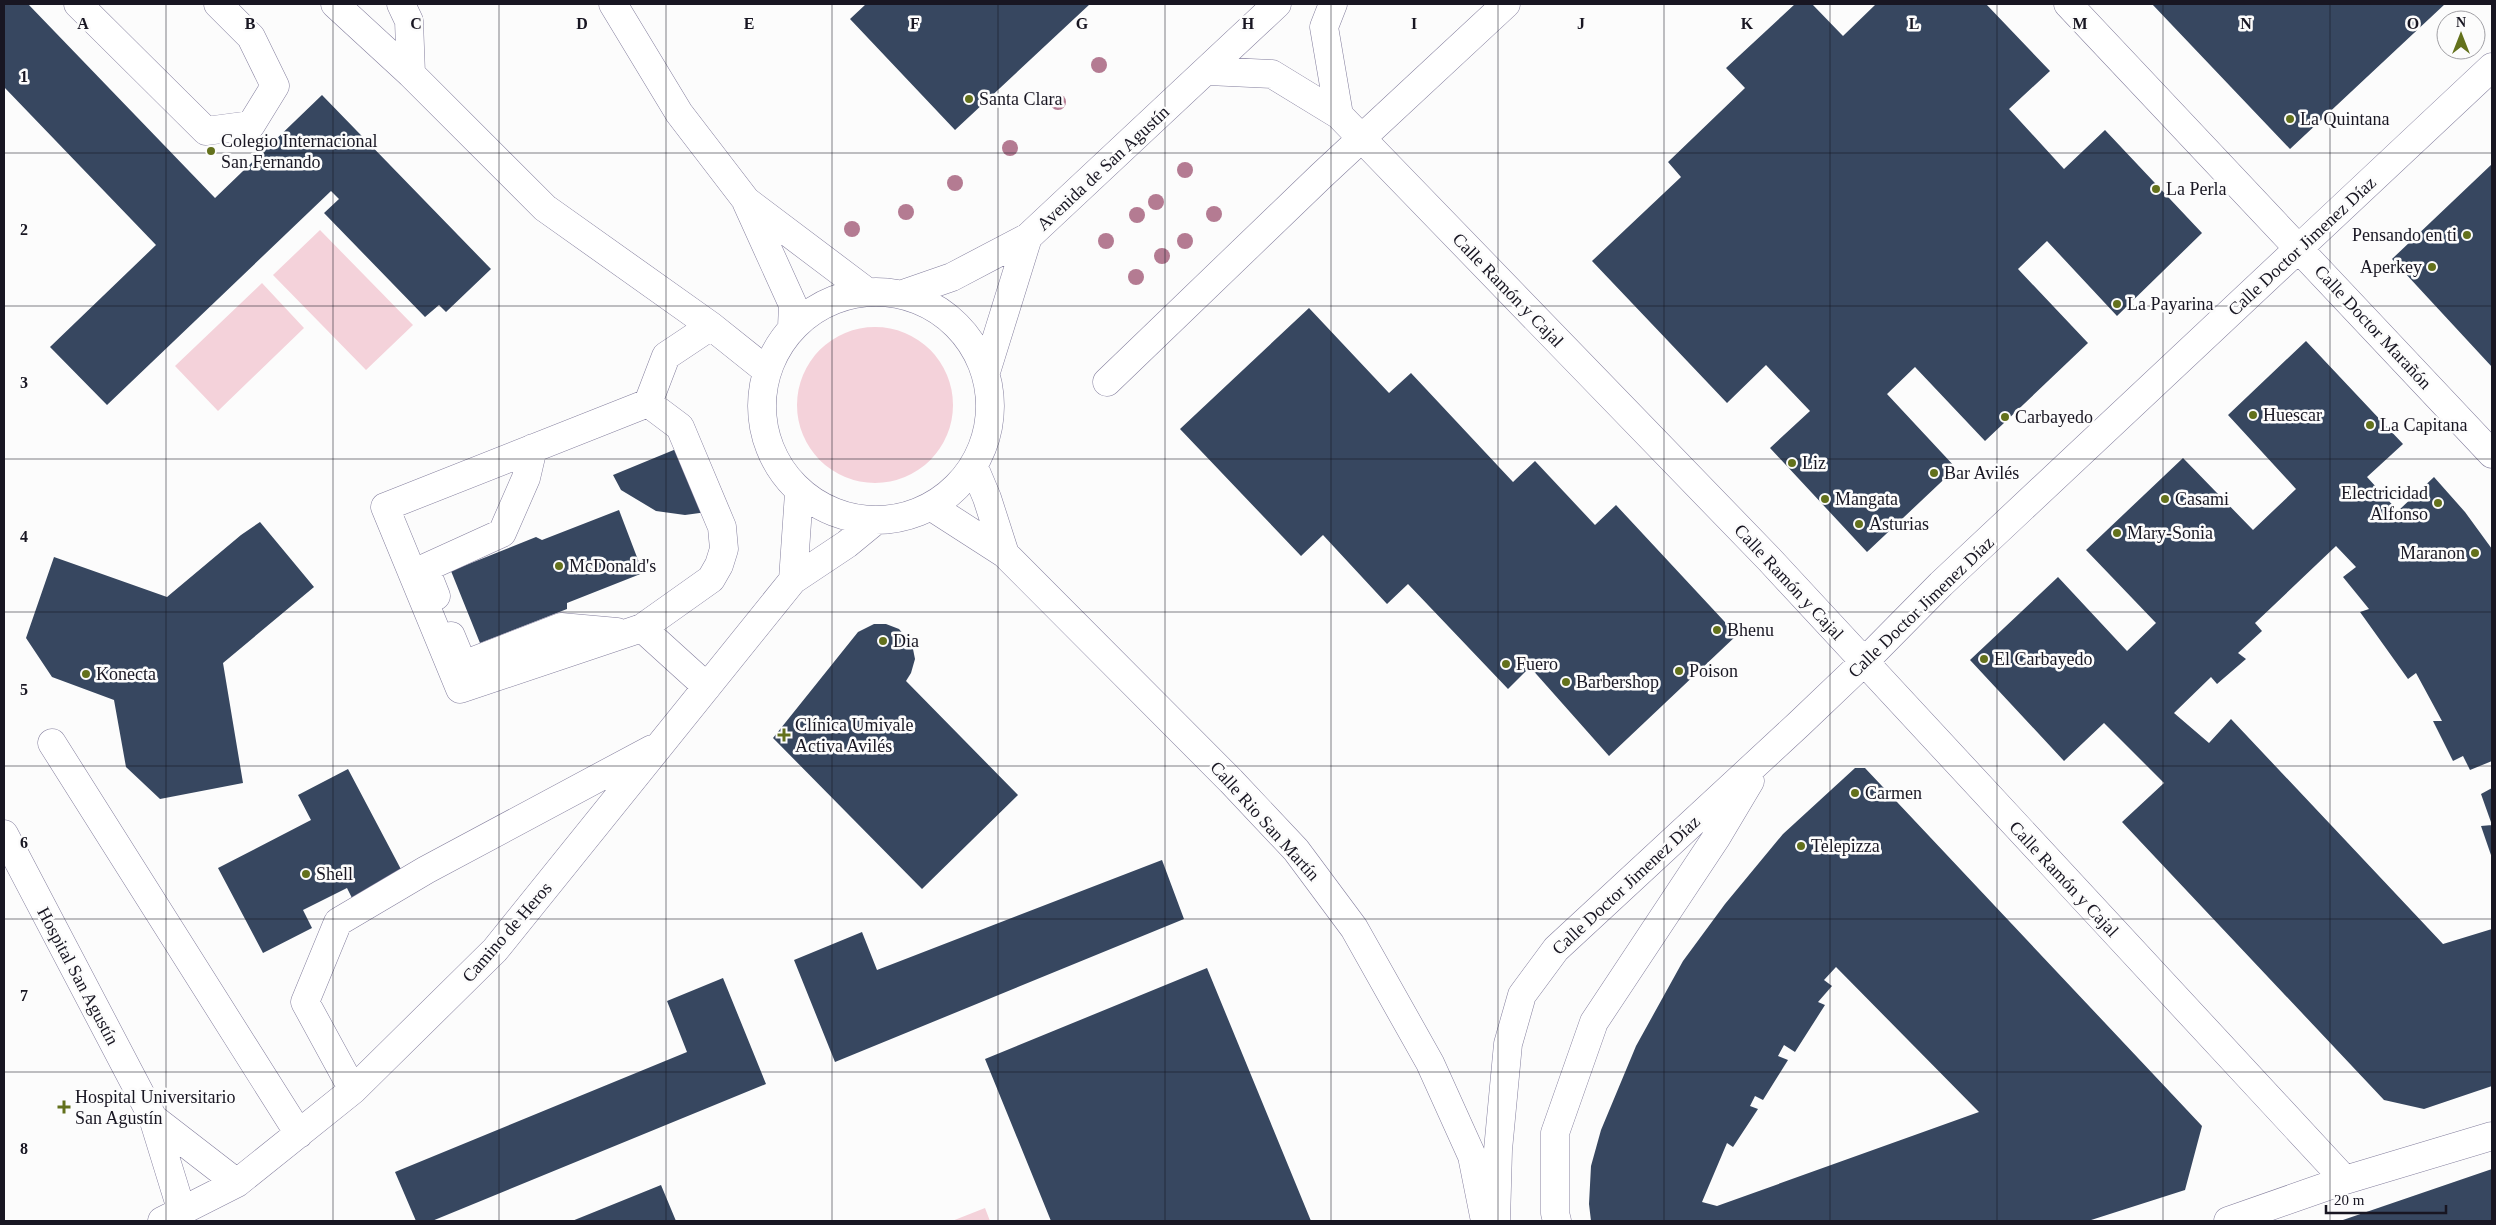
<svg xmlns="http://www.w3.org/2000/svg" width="2496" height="1225" font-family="'Times New Roman',serif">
	<rect width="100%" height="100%" fill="#fcfcfc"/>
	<path fill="#f4d2da" d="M320,230L413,325L366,370L273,275Z
		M262,283L304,328L218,411L175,366Z
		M797 405a78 78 0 1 1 156 0a78 78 0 1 1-156 0Z
		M985,1208L990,1221H952Z"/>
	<path fill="#374760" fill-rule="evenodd" d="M4,4H28L215,198L322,95L491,269L446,312L439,305L425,317L324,213L339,199L331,191L107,405L50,347L156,245L4,87Z
		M866,4H1090L955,130L850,19Z
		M1795,4H1812L1843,36L1876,4H1986L2050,71L2009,109L2064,169L2105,130L2202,233L2117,316L2047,241L2018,269L2088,343L1985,441L1915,367L1887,394L1956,468L1867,552L1770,448L1810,411L1766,365L1727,403L1592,261L1681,177L1668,162L1745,88L1726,68Z
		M2152,4H2445L2290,149Z
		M2492,164V367L2392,259Z
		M1309,308L1389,393L1411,373L1513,482L1535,461L1595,525L1616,505L1737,635L1609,756L1530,667L1508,689L1408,584L1387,604L1323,535L1301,556L1180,429Z
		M2306,341L2403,444L2367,477L2398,511L2434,477L2465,512L2492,549V761L2470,770L2463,756L2453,761L2433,721H2442L2416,673L2408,679L2360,612L2369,609L2343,577L2356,567L2336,546L2255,623L2262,631L2238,653L2246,659L2217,684L2211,677L2174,713L2209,743L2231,719L2443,944L2492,929V1086L2424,1109L2384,1100L2122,822L2164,783L2104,723L2064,761L1970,660L2058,577L2127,651L2156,623L2086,550L2183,458L2253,530L2296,489L2228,415Z
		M681,447L707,512L685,515L656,511L621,490L613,475Z
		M619,510L643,573L567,603V609L480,643L451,571L536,537L542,540Z
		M260,522L314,587L223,663L243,783L160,799L126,767L114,700L52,677L26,638L54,557L167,597L241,535Z
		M874,624H886L899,629L912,644L915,659L911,673L906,681L1018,795L922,889L773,738L858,632Z
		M1855,768H1865L2202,1126L2185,1190L2088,1221H1591L1589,1204L1591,1166L1601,1130L1636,1046L1683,961L1725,904L1783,834ZM1836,967L1979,1112L1717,1206L1702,1202L1727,1143L1733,1147L1758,1109L1750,1106L1755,1096L1763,1100L1788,1060L1778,1056L1784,1045L1795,1052L1825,1005L1818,1002L1832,986L1824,980Z
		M348,769L404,875L354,902L347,888L303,910L312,928L263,953L218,868L311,820L298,795Z
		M2492,788V858L2481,826L2492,825L2481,794Z
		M1162,860L1184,919L835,1062L794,960L862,932L877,970Z
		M1207,968L1311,1221H1051L985,1059Z
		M723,978L766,1084L432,1221H416L395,1172L687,1052L667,1001Z
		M2492,1169V1221H2340Z
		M661,1185L676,1221H572Z"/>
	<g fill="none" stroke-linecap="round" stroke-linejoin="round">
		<defs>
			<path id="minor" d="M78,4L206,131L251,125L275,86L251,37L218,4
				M335,4L411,74L545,208L711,326L766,370
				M401,4L409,21L411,74
				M613,4L679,113L745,199L793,305L792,327
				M1333,4L1324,27L1339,115
				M2068,4L2492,454
				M1208,71L1272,74L1339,115L1769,559L2345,1180
				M748,202L866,291
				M762 406a114 114 0 1 1 228 0a114 114 0 1 1-228 0Z
				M903,294L952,277L1028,237L1277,4
				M986,372L1028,237
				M1107,382L1321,176L1506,4
				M648,403L680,427L722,527L724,549L719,565L711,579L642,628L460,689L385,507Z
				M648,403L666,356L711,326
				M974,467L987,498L1005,554
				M932,507L1005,554L1231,781L1296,850L1354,928L1430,1063L1472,1156L1485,1221
				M793,580L799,493
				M436,596L425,568L502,533L526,478L533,448
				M642,628L707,687
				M451,636L463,665L561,627L617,632
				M52,743L299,1134
				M4,834L153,1118L182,1212
				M353,1090L305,1002L338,922L426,870L652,749
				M153,1118L237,1183
				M162,1221L237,1183L353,1090L495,950L793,580L847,544L875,521
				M1496,1221L1498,1150L1508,1044L1522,995L1556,949L1799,724L1863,663L1941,584L2492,67
				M1557,1221L1555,1213V1133L1594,1022L1716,838L1750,781
				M2228,1221L2345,1180L2492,1136"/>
		</defs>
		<use href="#minor" stroke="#837e9d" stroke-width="29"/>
		<use href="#minor" stroke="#fff" stroke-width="28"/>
	</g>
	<g fill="#b47b92">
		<circle cx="1099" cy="65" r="8"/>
		<circle cx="1058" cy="102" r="8"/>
		<circle cx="1010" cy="148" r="8"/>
		<circle cx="1185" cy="170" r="8"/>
		<circle cx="955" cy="183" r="8"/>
		<circle cx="1156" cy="202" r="8"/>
		<circle cx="906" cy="212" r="8"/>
		<circle cx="1214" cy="214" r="8"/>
		<circle cx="1137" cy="215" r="8"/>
		<circle cx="852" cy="229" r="8"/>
		<circle cx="1106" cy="241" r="8"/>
		<circle cx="1185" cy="241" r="8"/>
		<circle cx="1162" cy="256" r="8"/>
		<circle cx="1136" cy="277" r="8"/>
	</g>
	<path fill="none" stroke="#181622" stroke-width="1" stroke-opacity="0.55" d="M166,4V1221M333,4V1221M499,4V1221M666,4V1221M832,4V1221M998,4V1221M1165,4V1221M1331,4V1221M1498,4V1221M1664,4V1221M1830,4V1221M1997,4V1221M2163,4V1221M2330,4V1221M4,153H2492M4,306H2492M4,459H2492M4,612H2492M4,766H2492M4,919H2492M4,1072H2492"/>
	<g fill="#63711c" stroke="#fcfcfc" stroke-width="2">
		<circle cx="969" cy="99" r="5"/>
		<circle cx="2290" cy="119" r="5"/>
		<circle cx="211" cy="151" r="5"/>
		<circle cx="2156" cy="189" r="5"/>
		<circle cx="2467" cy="235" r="5"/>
		<circle cx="2432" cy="267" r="5"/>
		<circle cx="2117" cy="304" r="5"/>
		<circle cx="2253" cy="415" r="5"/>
		<circle cx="2005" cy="417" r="5"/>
		<circle cx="2370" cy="425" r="5"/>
		<circle cx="1792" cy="463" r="5"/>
		<circle cx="1934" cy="473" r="5"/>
		<circle cx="1825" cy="499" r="5"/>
		<circle cx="2165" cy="499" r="5"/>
		<circle cx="2438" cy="503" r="5"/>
		<circle cx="1859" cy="524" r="5"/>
		<circle cx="2117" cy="533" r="5"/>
		<circle cx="2475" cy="553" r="5"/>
		<circle cx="559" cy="566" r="5"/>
		<circle cx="1717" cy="630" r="5"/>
		<circle cx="883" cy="641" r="5"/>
		<circle cx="1984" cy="659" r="5"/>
		<circle cx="1506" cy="664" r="5"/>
		<circle cx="1679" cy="671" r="5"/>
		<circle cx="86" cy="674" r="5"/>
		<circle cx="1566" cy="682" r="5"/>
		<path d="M781.5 727.5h5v5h5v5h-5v5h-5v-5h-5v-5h5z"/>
		<circle cx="1855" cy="793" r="5"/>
		<circle cx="1801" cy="846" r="5"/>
		<circle cx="306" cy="874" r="5"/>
		<path d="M61.5 1099.5h5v5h5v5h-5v5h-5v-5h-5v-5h5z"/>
	</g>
	<g text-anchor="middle" stroke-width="5" stroke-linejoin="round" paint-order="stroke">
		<g font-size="18" fill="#181622" stroke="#fcfcfc" text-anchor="start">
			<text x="979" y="105">Santa Clara</text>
			<text x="2300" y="125">La Quintana</text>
			<text x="221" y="147">Colegio Internacional<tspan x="221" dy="21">San Fernando</tspan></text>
			<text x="2166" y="195">La Perla</text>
			<text x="2457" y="241" text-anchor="end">Pensando en ti</text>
			<text x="2422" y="273" text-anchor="end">Aperkey</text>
			<text x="2127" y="310">La Payarina</text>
			<text x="2263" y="421">Huescar</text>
			<text x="2015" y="423">Carbayedo</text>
			<text x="2380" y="431">La Capitana</text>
			<text x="1802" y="469">Liz</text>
			<text x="1944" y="479">Bar Avilés</text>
			<text x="2428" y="499" text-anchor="end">Electricidad<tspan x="2428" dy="21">Alfonso</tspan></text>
			<text x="1835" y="505">Mangata</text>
			<text x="2175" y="505">Casami</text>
			<text x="1869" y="530">Asturias</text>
			<text x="2127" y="539">Mary-Sonia</text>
			<text x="2465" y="559" text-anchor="end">Maranon</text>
			<text x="569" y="572">McDonald's</text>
			<text x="1727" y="636">Bhenu</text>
			<text x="893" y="647">Dia</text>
			<text x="1994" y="665">El Carbayedo</text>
			<text x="1516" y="670">Fuero</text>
			<text x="1689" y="677">Poison</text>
			<text x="96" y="680">Konecta</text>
			<text x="1576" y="688">Barbershop</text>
			<text x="795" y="731">Clínica Umivale<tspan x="795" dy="21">Activa Avilés</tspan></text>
			<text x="1865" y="799">Carmen</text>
			<text x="1811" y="852">Telepizza</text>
			<text x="316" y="880">Shell</text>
			<text x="75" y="1103">Hospital Universitario<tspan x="75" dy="21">San Agustín</tspan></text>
		</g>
		<g font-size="18" fill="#181622" stroke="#fcfcfc">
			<text transform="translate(1103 168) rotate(-43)" y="6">Avenida de San Agustín</text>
			<text transform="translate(2302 246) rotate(-43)" y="6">Calle Doctor Jimenez Díaz</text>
			<text transform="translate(1508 290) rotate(46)" y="6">Calle Ramón y Cajal</text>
			<text transform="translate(2373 327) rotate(47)" y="6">Calle Doctor Marañón</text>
			<text transform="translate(1789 582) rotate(47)" y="6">Calle Ramón y Cajal</text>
			<text transform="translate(1921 607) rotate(-44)" y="6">Calle Doctor Jimenez Díaz</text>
			<text transform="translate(1265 821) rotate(48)" y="6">Calle Rio San Martín</text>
			<text transform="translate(2064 879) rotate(47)" y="6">Calle Ramón y Cajal</text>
			<text transform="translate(1626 885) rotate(-43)" y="6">Calle Doctor Jimenez Díaz</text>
			<text transform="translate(507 932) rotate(-49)" y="6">Camino de Heros</text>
			<text transform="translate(78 976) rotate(62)" y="6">Hospital San Agustín</text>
		</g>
	</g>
	<g font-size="16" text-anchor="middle" font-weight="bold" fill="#181622" stroke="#fcfcfc" stroke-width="5" stroke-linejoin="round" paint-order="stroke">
		<text x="83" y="29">A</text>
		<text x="250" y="29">B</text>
		<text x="416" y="29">C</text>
		<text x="582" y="29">D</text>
		<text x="749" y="29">E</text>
		<text x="915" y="29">F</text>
		<text x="1082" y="29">G</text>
		<text x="1248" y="29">H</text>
		<text x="1414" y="29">I</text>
		<text x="1581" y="29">J</text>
		<text x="1747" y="29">K</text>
		<text x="1914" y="29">L</text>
		<text x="2080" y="29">M</text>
		<text x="2246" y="29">N</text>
		<text x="2413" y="29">O</text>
		<text x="24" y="82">1</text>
		<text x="24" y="235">2</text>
		<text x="24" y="388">3</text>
		<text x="24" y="542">4</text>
		<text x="24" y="695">5</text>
		<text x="24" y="848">6</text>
		<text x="24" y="1001">7</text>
		<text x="24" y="1154">8</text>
	</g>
	<rect width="2496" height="1225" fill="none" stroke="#181622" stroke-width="10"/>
	<g transform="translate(2461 35)"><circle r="24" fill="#fcfcfc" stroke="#a1a0a5"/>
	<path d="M0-4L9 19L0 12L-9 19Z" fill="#63711c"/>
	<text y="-8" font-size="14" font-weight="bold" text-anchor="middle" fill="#181622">N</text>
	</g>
	<path d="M2326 1205v8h120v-8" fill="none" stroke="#181622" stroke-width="2.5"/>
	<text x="2334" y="1205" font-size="15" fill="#181622" stroke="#fcfcfc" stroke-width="4" paint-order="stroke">20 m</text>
</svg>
